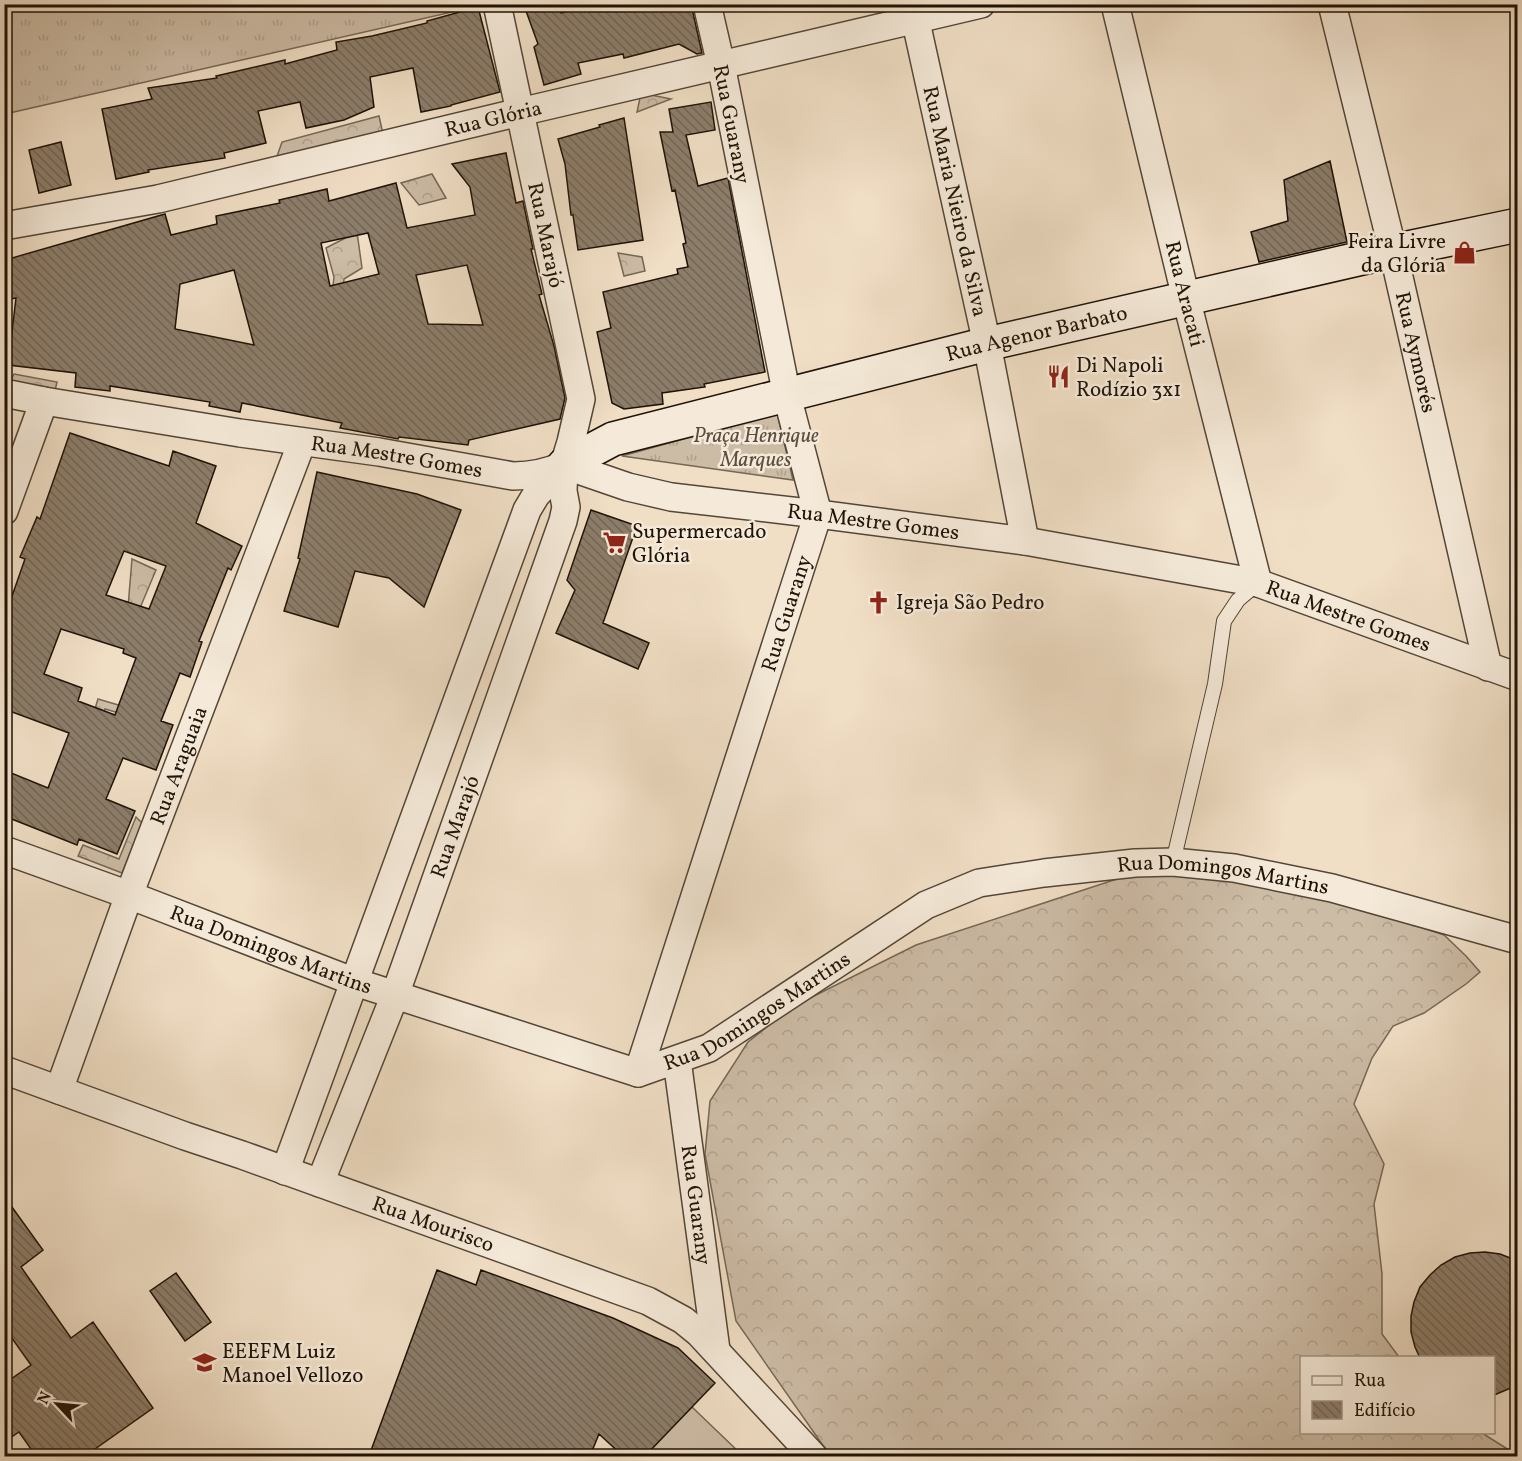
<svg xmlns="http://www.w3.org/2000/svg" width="1522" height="1461" font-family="Vollkorn,serif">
	<defs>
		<pattern id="grass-tufts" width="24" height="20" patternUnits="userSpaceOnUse" patternTransform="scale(1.5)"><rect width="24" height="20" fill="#ccbba5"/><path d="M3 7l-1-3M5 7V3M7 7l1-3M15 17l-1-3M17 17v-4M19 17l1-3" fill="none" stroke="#afa08d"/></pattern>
		<pattern id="forest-crowns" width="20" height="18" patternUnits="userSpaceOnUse" patternTransform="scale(1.5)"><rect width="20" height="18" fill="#ccbba5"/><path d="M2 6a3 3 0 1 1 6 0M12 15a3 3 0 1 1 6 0" fill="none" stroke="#afa08d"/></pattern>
		<pattern id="building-back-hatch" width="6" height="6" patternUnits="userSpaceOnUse" patternTransform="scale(1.5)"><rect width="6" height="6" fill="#8c7d6a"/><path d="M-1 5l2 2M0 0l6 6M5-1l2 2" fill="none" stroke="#726555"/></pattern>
	</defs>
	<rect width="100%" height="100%" fill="#f0dec5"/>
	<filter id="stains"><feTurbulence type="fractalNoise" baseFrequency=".00333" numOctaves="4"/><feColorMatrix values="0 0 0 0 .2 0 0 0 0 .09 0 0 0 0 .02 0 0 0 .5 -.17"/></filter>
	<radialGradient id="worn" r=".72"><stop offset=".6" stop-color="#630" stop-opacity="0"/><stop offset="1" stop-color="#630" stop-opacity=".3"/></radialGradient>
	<path fill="url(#grass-tufts)" stroke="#766756" stroke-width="1.5" d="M473,4L474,7L5,114V5Z
		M777,413L793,480L622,456Z"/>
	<path fill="url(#forest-crowns)" stroke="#766756" stroke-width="1.5" d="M641,93L671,99L637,112Z
		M379,116L383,134L275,162L282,142Z
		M432,174L446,198L419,205L401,183Z
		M357,232L362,268L344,279L342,303L332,295L334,277L326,248Z
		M618,253L642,257L645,271L624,276Z
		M14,374L57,382L54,395L7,387Z
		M132,559L156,570L140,608L128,607Z
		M98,699L132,709L129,716L105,709L98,728L90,725Z
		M136,817L142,823L122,873L78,856L83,845L119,859Z
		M1258,873L1444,935L1466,956L1480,972L1466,984L1424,1013L1393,1026L1372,1058L1354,1104L1384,1164L1374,1204L1382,1274V1334L1399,1357L1302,1358V1432L1482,1433L1517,1455V1456H832L822,1444L736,1321L705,1154L710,1101L748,1042L792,1007L916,945L1126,876Z"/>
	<path fill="#ccbba5" stroke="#766756" stroke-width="1.5" d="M692,1407L743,1456H644Z"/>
	<path fill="url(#building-back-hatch)" stroke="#1f1307" stroke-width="1.5" fill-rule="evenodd" d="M542,4H557L561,13L604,4H691L702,53L697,54L679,44L624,58L623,54L578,63L581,74L544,85L534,47L538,44L526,11Z
		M478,7L500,92L451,105V106L421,112L413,68L370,77L374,107L344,120L306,128L300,102L258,111L266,143L224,153L225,158L148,170L149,172L116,179L102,109L152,99L148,88L217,78L216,76L285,60V64L337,50L336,42L372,36L427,23V21Z
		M711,102L715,130L686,135L698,186L728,178L765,372L704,384L705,387L662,393L663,404L624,409L612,403L597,332L611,328L603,292L678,274L677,269L688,267L683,244L686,243L675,190L672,191L660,132H673L669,109Z
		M624,118L643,240L578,250L573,215H571L565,164L558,139L600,127L599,125Z
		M61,142L71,185L39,193L29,150Z
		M506,153L516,203L523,201L533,249H531L542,294L539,295L554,346L565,398L560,419L469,440L468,445L399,437L398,439L340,428L342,423L242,403L240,412L209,406L210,402L110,386V391L75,387L76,373L8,365L16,298L4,300V262L12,260V258L165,214L171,235L217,224L216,216L280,203L279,200L327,189L329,201L396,183L407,228L475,215L470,187L452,164ZM368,233L379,274L330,286L321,243ZM467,265L483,325L428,324L416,275ZM234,270L254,345L175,329L180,284Z
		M1330,161L1347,242L1259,262L1251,232L1288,221L1284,180Z
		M70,433L169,466L173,451L216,466L196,523L242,546L231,570L228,568L199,641L202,642L190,677L180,673L161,721L173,725L156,770L123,758L106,799L135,811L117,854L79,839L77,845L4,816V770L48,788L69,733L4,709V619L25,559L20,557L37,517L40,519ZM124,551L166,566L149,609L106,595ZM61,629L124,649L123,653L136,658L115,715L78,701L82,688L44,674Z
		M317,472L417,494L461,510L424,607L389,578L355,571L338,627L284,611L300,559L298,558Z
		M591,510L637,526L603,623L649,643L638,669L556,633L575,590L567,580Z
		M4,1196L43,1250L21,1267L71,1338L93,1322L153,1408L85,1456H36L19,1432L4,1442V1384L31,1365L4,1327Z
		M1485,1252L1500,1254L1518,1261V1385L1494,1395V1358H1420L1415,1347L1411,1332V1316L1414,1302L1420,1287L1430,1275L1441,1265L1455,1257L1470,1253Z
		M437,1270L476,1285L481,1270L613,1318L678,1348L715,1383L645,1456H623L599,1434L590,1456H369Z
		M176,1273L211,1322L185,1341L150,1291Z"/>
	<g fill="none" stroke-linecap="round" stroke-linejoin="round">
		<defs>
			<path id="lane" d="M1173,862L1215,684L1224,621L1238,600L1258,583"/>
			<g id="street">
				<path id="s1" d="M912,4L987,344L1025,541"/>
				<path id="s2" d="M1115,4L1186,298L1258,583"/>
				<path id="s3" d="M1332,4L1393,251L1488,667"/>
				<path id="s4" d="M4,226L158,199L520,112L981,4"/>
				<path id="s5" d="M4,393L44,401L240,433L379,452L513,476C532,476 547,473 564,465L628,487L671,497L818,514L1025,541L1258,583L1518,677"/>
				<path d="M4,511L44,401"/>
				<path id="s6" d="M4,850L129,895L355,982L638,1073L709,1048L926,905L979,883L1044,873L1135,863L1173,862L1234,868L1332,888L1518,940"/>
				<path id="s7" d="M677,1060L716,1350"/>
				<path id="s8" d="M4,1070L185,1136L242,1155L648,1301L683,1320L699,1333L813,1456"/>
				<path id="s9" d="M638,1073L818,514L787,396L721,65L707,4"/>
				<path id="s10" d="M59,1090L129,895L302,442"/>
				<path d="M285,1171L527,510L536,495L563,466"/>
				<path id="s11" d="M320,1183L395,995L563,521L566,507L563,491L564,465L571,442L581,399L497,4"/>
			</g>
			<g id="secondary">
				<path id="s12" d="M564,465L613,439L987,344L1393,251L1518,225"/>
			</g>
		</defs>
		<use href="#lane" stroke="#534636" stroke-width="16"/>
		<use href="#street" stroke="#534636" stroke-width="30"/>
		<use href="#secondary" stroke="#1f1307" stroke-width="36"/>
		<use href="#lane" stroke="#f5ead9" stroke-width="14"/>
		<use href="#street" stroke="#f5ead9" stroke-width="27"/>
		<use href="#secondary" stroke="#f5ead9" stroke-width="33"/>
	</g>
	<defs>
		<symbol id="shop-bare" viewBox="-9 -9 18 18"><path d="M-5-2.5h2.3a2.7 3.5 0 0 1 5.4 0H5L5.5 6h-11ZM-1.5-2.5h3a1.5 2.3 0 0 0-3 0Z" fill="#8f2418" stroke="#f5ead9" stroke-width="2.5" paint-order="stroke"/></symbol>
		<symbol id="restaurant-bare" viewBox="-9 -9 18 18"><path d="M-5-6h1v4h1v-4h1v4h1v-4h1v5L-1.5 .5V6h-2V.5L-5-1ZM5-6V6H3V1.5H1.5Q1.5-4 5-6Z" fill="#8f2418" stroke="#f5ead9" stroke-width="2.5" paint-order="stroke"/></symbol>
		<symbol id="supermarket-bare" viewBox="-9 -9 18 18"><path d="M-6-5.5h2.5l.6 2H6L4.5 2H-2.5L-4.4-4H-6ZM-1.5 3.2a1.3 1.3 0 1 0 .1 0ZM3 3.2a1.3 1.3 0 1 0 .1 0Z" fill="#8f2418" stroke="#f5ead9" stroke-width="2.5" paint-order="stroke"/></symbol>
		<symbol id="church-bare" viewBox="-9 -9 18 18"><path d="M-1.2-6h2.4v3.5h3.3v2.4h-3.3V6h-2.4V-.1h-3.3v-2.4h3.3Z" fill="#8f2418" stroke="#f5ead9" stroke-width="2.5" paint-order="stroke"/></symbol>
		<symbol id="school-bare" viewBox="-9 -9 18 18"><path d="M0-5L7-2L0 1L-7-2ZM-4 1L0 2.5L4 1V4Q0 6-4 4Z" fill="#8f2418" stroke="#f5ead9" stroke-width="2.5" paint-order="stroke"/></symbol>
	</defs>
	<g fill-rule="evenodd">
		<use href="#shop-bare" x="1448" y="236" width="33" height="33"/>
		<use href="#restaurant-bare" x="1042" y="360" width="33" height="33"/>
		<use href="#supermarket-bare" x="598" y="526" width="33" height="33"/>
		<use href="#church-bare" x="862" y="586" width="33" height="33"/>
		<use href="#school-bare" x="188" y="1346" width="33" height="33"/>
	</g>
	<g text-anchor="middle" stroke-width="5" stroke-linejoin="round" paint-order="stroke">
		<g font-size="21" fill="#1f1307" stroke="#f5ead9">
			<text dy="7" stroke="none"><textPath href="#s4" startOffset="501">Rua Glória</textPath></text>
			<text transform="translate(732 124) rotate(79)" y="7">Rua Guarany</text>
			<text dy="7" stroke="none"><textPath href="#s1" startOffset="202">Rua Maria Nieiro da Silva</textPath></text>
			<text transform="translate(546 235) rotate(78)" y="7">Rua Marajó</text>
			<text dy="7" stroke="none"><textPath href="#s2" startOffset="298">Rua Aracati</textPath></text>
			<text dy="7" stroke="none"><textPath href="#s12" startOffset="492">Rua Agenor Barbato</textPath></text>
			<text dy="7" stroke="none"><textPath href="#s3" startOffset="358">Rua Aymorés</textPath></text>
			<text dy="7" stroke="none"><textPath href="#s5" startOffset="398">Rua Mestre Gomes</textPath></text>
			<text dy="7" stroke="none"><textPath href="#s5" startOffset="884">Rua Mestre Gomes</textPath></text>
			<text dy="7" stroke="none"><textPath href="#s9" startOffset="483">Rua Guarany</textPath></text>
			<text dy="7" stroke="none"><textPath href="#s5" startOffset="1370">Rua Mestre Gomes</textPath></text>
			<text dy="7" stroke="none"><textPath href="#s10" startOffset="346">Rua Araguaia</textPath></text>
			<text dy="7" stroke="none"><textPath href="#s11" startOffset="381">Rua Marajó</textPath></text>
			<text dy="7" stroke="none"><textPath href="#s6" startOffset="1311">Rua Domingos Martins</textPath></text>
			<text dy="7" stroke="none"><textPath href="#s6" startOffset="285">Rua Domingos Martins</textPath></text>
			<text dy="7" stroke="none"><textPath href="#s6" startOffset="807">Rua Domingos Martins</textPath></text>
			<text dy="7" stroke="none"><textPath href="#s7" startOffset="146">Rua Guarany</textPath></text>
			<text dy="7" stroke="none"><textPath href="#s8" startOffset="456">Rua Mourisco</textPath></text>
		</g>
		<g font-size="21" fill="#1f1307" stroke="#f5ead9" text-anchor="start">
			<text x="1446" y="248" text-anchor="end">Feira Livre<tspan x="1446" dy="24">da Glória</tspan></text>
			<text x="1076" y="372">Di Napoli<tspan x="1076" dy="24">Rodízio 3x1</tspan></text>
			<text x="632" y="538">Supermercado<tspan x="632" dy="24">Glória</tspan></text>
			<text x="896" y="609">Igreja São Pedro</text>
			<text x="222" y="1358">EEEFM Luiz<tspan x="222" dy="24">Manoel Vellozo</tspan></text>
		</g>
		<g font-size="21" font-style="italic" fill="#5c4e3e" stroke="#f5ead9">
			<text x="756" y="442">Praça Henrique<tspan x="756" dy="24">Marques</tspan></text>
		</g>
	</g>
	<rect width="1522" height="1461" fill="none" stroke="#f0dec5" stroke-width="24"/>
	<rect x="6" y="6" width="1510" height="1449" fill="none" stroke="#1f1307" stroke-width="3"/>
	<rect x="12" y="12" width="1498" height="1437" fill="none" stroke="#1f1307" stroke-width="1.5"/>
	<rect x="1300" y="1356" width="195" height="78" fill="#f5ead9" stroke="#9f9485" stroke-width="1.5"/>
	<rect x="1312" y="1376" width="30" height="9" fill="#f5ead9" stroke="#9f9485" stroke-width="1.5"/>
	<text x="1354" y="1386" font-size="18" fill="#1f1307">Rua</text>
	<rect x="1312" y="1401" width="30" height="18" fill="url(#building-back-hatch)" stroke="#9f9485" stroke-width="1.5"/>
	<text x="1354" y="1416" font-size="18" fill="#1f1307">Edifício</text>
	<g transform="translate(57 1404) rotate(296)" stroke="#f5ead9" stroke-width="4.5" paint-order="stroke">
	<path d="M0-4.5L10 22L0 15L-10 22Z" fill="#1f1307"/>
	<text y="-9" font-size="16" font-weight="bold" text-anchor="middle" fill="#1f1307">N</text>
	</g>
	<rect width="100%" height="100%" filter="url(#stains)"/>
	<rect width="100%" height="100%" fill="url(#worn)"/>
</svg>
